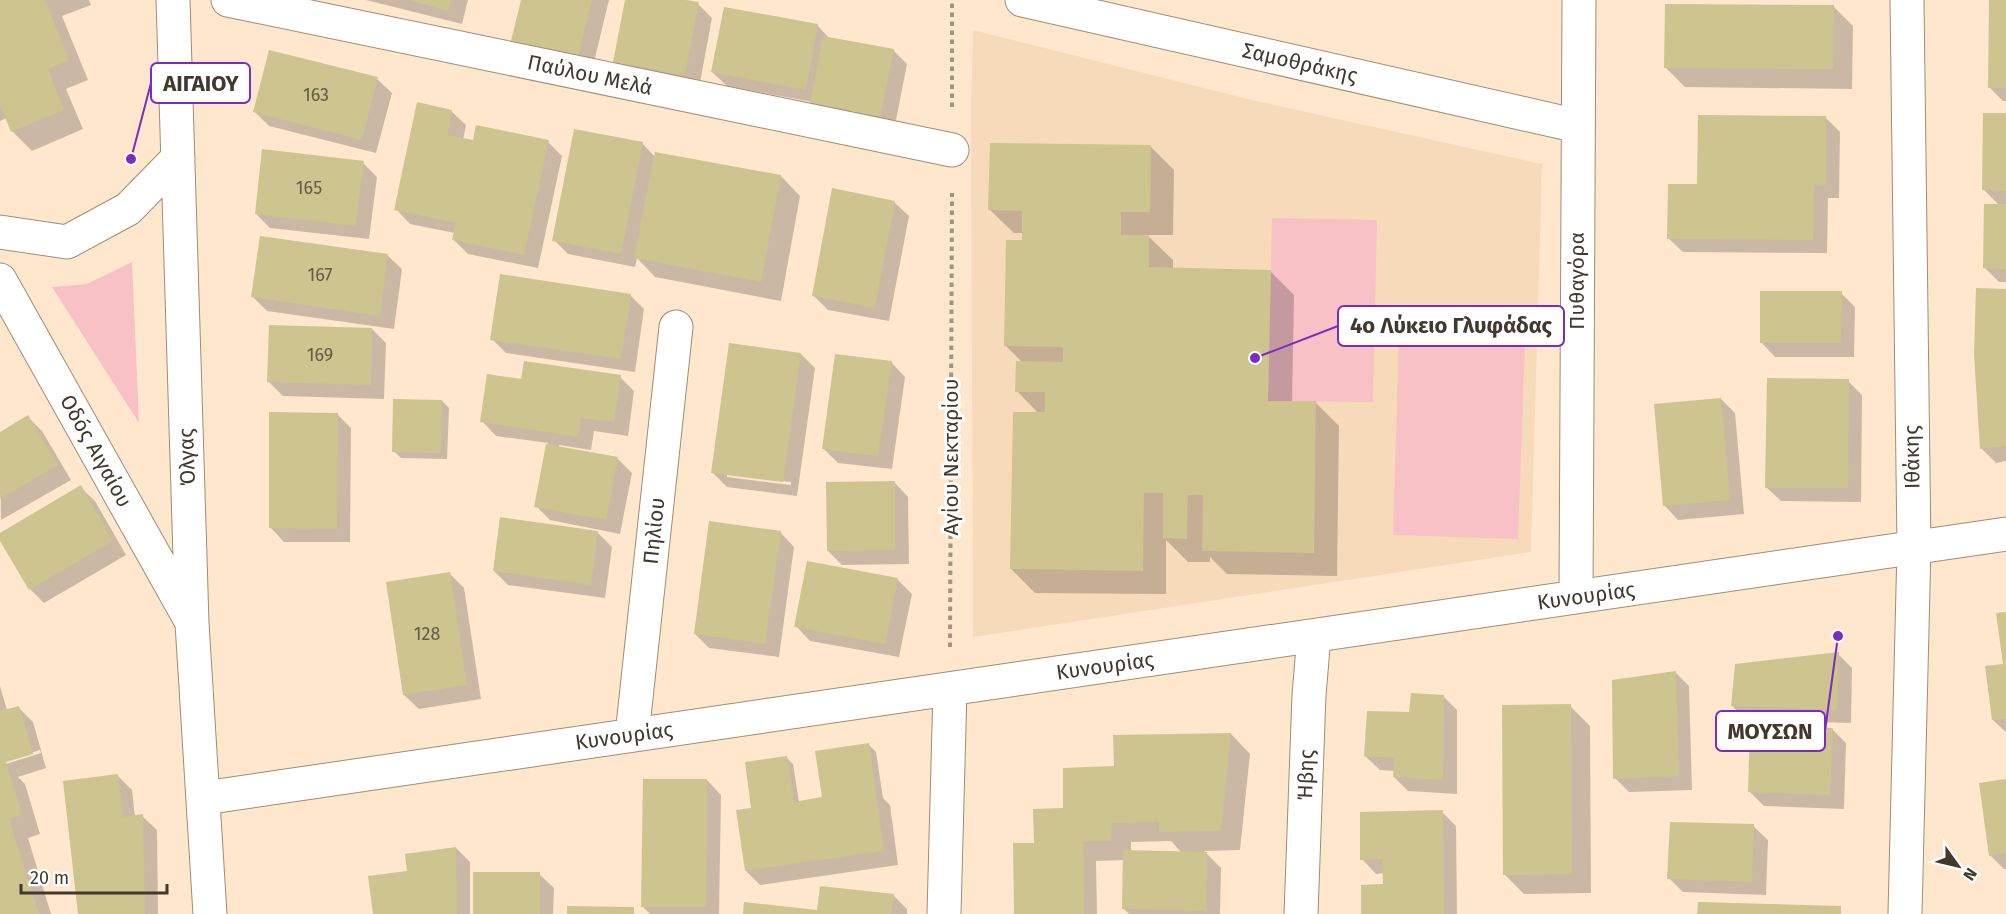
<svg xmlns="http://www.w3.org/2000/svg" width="2006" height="914" font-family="'Fira Sans',sans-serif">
	<rect width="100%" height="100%" fill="#fee7cd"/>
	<path fill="#f7daba" d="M973,30L1252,100L1542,164L1531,552L973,637L971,115Z"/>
	<path fill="#f7c1c6" d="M1272,218L1377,220L1373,402L1268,401Z
		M132,262L139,423L52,287L87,284Z
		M1399,336L1525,340L1518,539L1393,535Z"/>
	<path fill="#0003" fill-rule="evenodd" d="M0,0H89L91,5L62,16L88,80L66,89L83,129L32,151L12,131L7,118L0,121Z
		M366,0H468L462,24Z
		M523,0H609L592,70L527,55L513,40Z
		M627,0H678L698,4L712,18L699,88L629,75L615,61Z
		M1991,0H2006V101H2003L1989,87Z
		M1833,6L1853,26L1852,89L1685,87L1665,67Z
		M817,25L830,39L893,50L907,64L894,130L826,117L812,102L727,86L712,72Z
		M377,79L392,93L376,153L269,126L255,112Z
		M451,111L466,125L463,140L548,142L562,156L538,268L468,254L454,240L455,233L410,224L396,209Z
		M2006,115V282H1999L1985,268L1999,205L1984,190Z
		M1825,117L1840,132L1839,198H1828L1827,253L1683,252L1668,238L1699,185Z
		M642,143L655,157L781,176L800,196L781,301L655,277L637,258L635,267L568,254L554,240Z
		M1150,146L1174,170L1173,235H1147L1173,260V269L1270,271L1294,295L1292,402H1315L1339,426L1337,576L1227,574L1210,557V562H1188L1166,540V594L1035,593L1011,569L1039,414L1017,391L1023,363L1006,346L1023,233H1014L990,210Z
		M363,163L377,177L369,239L270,228L256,214Z
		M894,202L909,216L889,321L828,310L814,296Z
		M387,255L402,269L394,329L267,311L253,297Z
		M2006,290V461L1996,463L1982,449Z
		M1841,293L1855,307L1854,357H1775L1761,342Z
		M630,295L644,309L635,372L506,353L492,339Z
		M372,329L386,343L384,399L283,396L269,382Z
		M801,354L815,368L797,496L727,487L713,473ZM727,474L791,482V485L727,477Z
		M891,362L905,377L892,469L838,463L824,449Z
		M620,377L634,391L628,436L594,431L591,450L559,445V448L618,459L632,473L620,534L550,520L536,506L548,443L496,436L482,421L522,381Z
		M1848,381L1862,395L1861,502L1781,501L1766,487Z
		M1721,399L1735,413L1744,514L1678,520L1664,505Z
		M442,401L449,408L447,459L401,458L394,451Z
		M337,414L351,428L350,542H284L270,527Z
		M28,417L42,431L71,480L1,520L0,433Z
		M894,482L908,497L909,564L842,565L828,551Z
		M80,487L95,501L126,555L44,603L30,589L0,538V534Z
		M597,532L612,547L605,598L508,585L494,571Z
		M780,532L794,547L779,657L709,648L695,634Z
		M450,574L464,588L481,699L419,709L404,695Z
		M898,580L912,594L899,657L810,641L796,626Z
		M2006,613V732L1993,720L2004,665Z
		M1838,654L1852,668L1851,723L1747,720L1732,706Z
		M1675,672L1689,686L1692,790L1629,792L1615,778Z
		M0,686L7,710L18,707L33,722L46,768L18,777L25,784L40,834L28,838L51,914H0ZM40,750L41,753L6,764L3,762Z
		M1443,696L1457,710V794L1408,791L1394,777L1395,771L1380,770L1365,756L1410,714Z
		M1570,706L1590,726L1591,893L1524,894L1504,874Z
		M1832,729L1846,743L1844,809L1764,806L1750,792Z
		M1231,734L1250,754L1240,850L1204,851L1221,868L1220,914H1129L1123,908L1125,860L1096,861L1097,914H1016L1037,844L1064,810L1115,768ZM1171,841L1182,853L1131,852V842Z
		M869,745L876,752L883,798L890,805L898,865L760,885L746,871L753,809L786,757L793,764L799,802L823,797Z
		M118,776L132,790L135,817L142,816L157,830L158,914H79Z
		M707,780L721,795L719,914H650L642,906Z
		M2006,780V869H2004L1990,855Z
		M1442,812L1456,826L1457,914H1363L1384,886V873L1376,874L1362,859Z
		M1753,826L1768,840L1766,895L1683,892L1669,878Z
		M456,848L470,862V914H375L409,872Z
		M539,874L554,888L553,914H475Z
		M893,895L907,909V914H745L819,911Z"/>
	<path fill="#cdc48f" d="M0,0H45L69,60L48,69L64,110L11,132L0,105Z
		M408,0H451L448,11Z
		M521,0H592L578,57L511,41Z
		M625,0H686L699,2L685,75L613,62Z
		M1989,0H2006V88H1988Z
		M1665,4L1834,5L1833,69L1664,68Z
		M724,7L818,24L806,90L711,72Z
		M823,36L894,49L880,117L810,104Z
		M269,50L378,77L362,140L253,112Z
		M417,102L452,110L448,135L473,140L476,125L549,140L524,255L452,240L456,223L394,210Z
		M1983,113H2006V191L1982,190Z
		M1698,115L1826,116V185L1814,184L1813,240L1667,239L1668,184H1697Z
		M574,129L643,142L621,254L552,241Z
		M990,143L1151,145L1150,212H1121V235H1149V267L1271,270L1268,401H1316L1314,553L1202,551L1203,495H1188L1187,539L1163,538V493H1144L1143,571L1010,569L1013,412H1045V392H1015L1016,361L1063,362V347L1004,346L1006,240H1022V211L988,210Z
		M262,149L364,161L355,226L255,214Z
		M655,152L781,175L761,282L634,258Z
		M832,188L895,201L875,308L812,296Z
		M1984,204H2006V269L1983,268Z
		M260,236L388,254L380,316L251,297Z
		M500,274L631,294L621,359L490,340Z
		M1976,288L2006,289V446L1980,449L1974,354Z
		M1760,291H1842L1841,343H1760Z
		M269,325L372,328L371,385L267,382Z
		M729,343L801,353L783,482L711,473Z
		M835,354L892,361L878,456L822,449Z
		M524,361L621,375L614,422L581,418L578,437L480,422L487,374L521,379Z
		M1767,378L1849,379L1848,488H1765Z
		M1721,398L1730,500L1663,506L1654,404Z
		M393,399L442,400L441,453L392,452Z
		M269,412L338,413L337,529L269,528Z
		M28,415L58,465L0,499V432Z
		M546,444L618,457L606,520L534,507Z
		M895,481V550L827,551L826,482Z
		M81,485L113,541L29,590L0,541V533Z
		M500,517L598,531L591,585L493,571Z
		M709,521L781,531L765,644L694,634Z
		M807,561L898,578L885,644L794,627Z
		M450,572L467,685L403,695L386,582Z
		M2006,612V719L1992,720L1985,666L2003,664L1996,613Z
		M1839,652L1837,710L1731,706L1735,664Z
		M1676,671L1679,776L1613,779L1612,680Z
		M1411,693L1444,695L1443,780L1393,777L1394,758L1364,756L1367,711L1409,712Z
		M1571,704L1572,874L1503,875L1502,705Z
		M19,706L33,754L6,762L22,815L9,819L39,914H0V711Z
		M1750,725L1833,728L1830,795L1748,792Z
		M1231,733L1221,831L1159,832V822L1112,823L1111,841H1083L1084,914H1014L1013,843H1034L1033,809L1063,808V768L1114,766L1113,735Z
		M869,743L884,851L745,871L736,810L751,808L745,762L787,756L794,802L822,797L815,751Z
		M118,774L123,817L143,814L145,914H78L63,781Z
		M643,779H707L706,907H641Z
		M2006,779V853L1989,856L1979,783Z
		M1443,810L1444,914H1361V885L1383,884L1382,859L1360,860V812Z
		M1670,822L1754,824L1752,882L1667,879Z
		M456,847L457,914H373L368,876L407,871L405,854Z
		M1123,850L1207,852L1206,911L1122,909Z
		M473,872H540V914H473Z
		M820,886L894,894L891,914H743L744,902L817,910Z
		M1698,902L1841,906V914H1697Z
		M567,906L634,907V914H567Z"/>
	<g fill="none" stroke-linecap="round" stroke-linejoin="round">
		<defs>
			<path id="minor" d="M173,0L192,623L210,914
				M228,0L952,150
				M1022,0L1578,126
				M0,232L67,242L128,209L178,158
				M0,280L190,619
				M1576,597L1579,0
				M632,735L676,327
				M204,798L2006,534
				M944,914L950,689
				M1301,914L1309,695L1314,636
				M1905,914L1914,548L1907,0"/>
		</defs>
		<use href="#minor" stroke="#a18c74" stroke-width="35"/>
		<path stroke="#a39381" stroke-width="4" stroke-dasharray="4.5 4.5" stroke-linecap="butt" d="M952,107V0
			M950,647L952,193"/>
		<use href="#minor" stroke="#fff" stroke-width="33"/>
	</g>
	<g text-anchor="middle" stroke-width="6" stroke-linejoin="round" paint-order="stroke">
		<g font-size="18" fill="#645b46">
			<text x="316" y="101">163</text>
			<text x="309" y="194">165</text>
			<text x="320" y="281">167</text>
			<text x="320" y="361">169</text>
			<text x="427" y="640">128</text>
		</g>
		<g font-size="21" fill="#41382e" stroke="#fff">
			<text transform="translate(1300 63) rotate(13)" y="7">Σαμοθράκης</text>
			<text transform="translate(590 75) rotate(12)" y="7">Παύλου Μελά</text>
			<text transform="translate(1577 281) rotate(-90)" y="7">Πυθαγόρα</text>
			<text transform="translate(96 451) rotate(61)" y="7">Οδóς Αιγαίου</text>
			<text transform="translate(187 457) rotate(-92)" y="7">Όλγας</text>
			<text transform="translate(951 457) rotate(-90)" y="7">Αγίου Νεκταρίου</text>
			<text transform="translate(1912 457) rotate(-91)" y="7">Ιθάκης</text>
			<text transform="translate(654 531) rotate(-84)" y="7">Πηλίου</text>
			<text transform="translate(1586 596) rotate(-8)" y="7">Κυνουρίας</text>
			<text transform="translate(1105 666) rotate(-8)" y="7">Κυνουρίας</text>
			<text transform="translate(624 736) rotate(-8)" y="7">Κυνουρίας</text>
			<text transform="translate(1306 775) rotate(-88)" y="7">Ήβης</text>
		</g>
	</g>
	<path fill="none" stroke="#7b2cbf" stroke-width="2" d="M131 159L151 83M1255 358L1338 326M1838 636L1825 731"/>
	<g fill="#7b2cbf" stroke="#fff" stroke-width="2">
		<circle cx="131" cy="159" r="6"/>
		<circle cx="1255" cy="358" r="6"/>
		<circle cx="1838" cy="636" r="6"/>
	</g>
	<g fill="#fff" stroke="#7b2cbf" stroke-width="2">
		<rect x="151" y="63" width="99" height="40" rx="6"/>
		<rect x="1338" y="306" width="226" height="40" rx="6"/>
		<rect x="1716" y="711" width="109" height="40" rx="6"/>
	</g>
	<g font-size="22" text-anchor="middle" font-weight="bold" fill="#41382e">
		<text x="201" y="91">ΑΙΓΑΙΟΥ</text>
		<text x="1451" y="333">4ο Λύκειο Γλυφάδας</text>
		<text x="1770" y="739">ΜΟΥΣΩΝ</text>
	</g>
	<g transform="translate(1958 866) rotate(124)" stroke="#ffffff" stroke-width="4.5" paint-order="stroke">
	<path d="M0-4.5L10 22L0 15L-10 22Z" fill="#41382e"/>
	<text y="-9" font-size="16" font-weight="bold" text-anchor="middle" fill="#41382e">N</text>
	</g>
	<path d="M21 884v9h146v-9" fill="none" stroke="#41382e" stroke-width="3"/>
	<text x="30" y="884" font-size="18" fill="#41382e" stroke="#ffffff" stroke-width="4.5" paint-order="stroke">20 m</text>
</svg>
